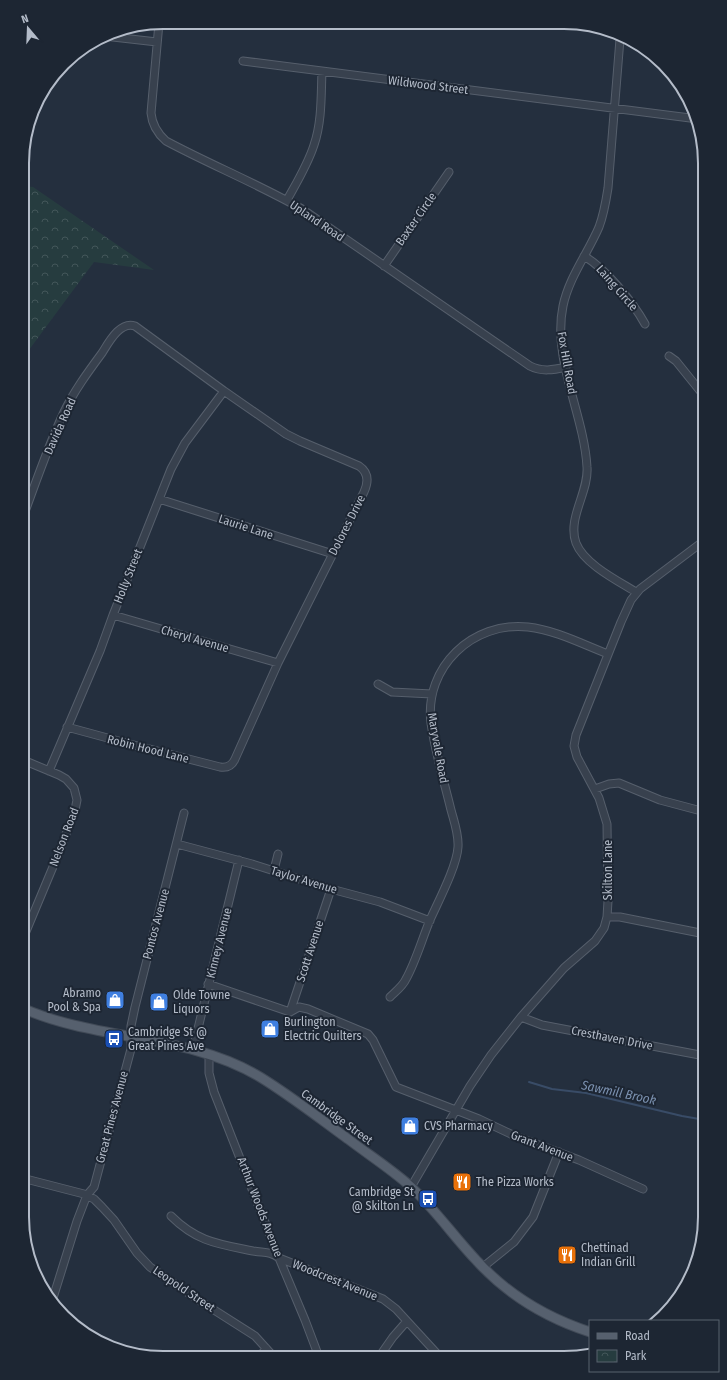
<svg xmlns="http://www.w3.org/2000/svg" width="727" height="1380" font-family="'Fira Sans Condensed',sans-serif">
	<defs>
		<pattern id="park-crowns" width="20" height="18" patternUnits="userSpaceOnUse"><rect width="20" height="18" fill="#263c3f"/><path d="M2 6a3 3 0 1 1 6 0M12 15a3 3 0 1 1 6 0" fill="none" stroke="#435659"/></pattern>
	</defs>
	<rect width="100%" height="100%" fill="#242f3e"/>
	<path fill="url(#park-crowns)" d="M23,186L33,187L154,270L94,262L23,358Z"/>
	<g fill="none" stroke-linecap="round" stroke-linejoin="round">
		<path stroke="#394c67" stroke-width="2" d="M529,1082L552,1089L586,1093L682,1116L705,1120"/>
		<defs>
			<path id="minor" d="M159,23L151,113C152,124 157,133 166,141C211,165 258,184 302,209L530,366C542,372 553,370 566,367
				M104,36L157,42
				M620,39L608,188C606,201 604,214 599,227C588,253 569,277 563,306C552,359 584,414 587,467C589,492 567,518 576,543C584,564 618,581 636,592
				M243,61L698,119
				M287,200C297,182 308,164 314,145C322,122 321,95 322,71
				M584,256C605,268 633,302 645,324
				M384,266L449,172
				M669,356L676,361L705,397
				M159,499L333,554
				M23,517C36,482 48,446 64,412C74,391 88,372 102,353C109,342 120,321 135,326L224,391L286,434L300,441L359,466C368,472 369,481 364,492L278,663L235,759C232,766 227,768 220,767L126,743L67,727
				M113,615L278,663
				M378,684L392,692L432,694
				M49,771L100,651L113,615L171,469L185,443L224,391
				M595,789L609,784L619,783L660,800L705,812
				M177,844L252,864L331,889L380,902L430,921
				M274,870L278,854
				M607,917H620L705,934
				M22,941L60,850L75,810L77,800L74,788L66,779L59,775L23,760
				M208,984L290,1012
				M390,997C395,992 403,986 406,979C416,961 422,939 430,920C438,902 457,866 458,847C459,833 453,819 450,806C443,778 435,751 431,723C424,667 473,621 528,627C555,630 582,644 608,654
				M290,1012L299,1007L308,1009L368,1034L373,1040L396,1087L479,1119L515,1136L579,1160L643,1189
				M290,1012L331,889
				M521,1017L542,1025L705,1056
				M193,1049L239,860
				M209,1054V1073L214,1092L279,1258L305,1320L319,1357
				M22,1178L84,1194L94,1199L102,1207L114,1220L137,1253L150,1267L200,1301L255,1336L274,1357
				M411,1187L470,1086L491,1055L521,1017L564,968L595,941L604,928L607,917L608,901L607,824L599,798L577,757L574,746L576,735L621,622L631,600L640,589L705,540
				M171,1216C197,1242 219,1244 253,1251C264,1253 270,1251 279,1258L383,1299L396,1309L407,1321L393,1337L379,1357
				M483,1267L514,1242L533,1217L559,1152
				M53,1298L77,1221L87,1195L94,1187L131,1049V1026L135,1007L184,813
				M407,1321L441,1358
				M260,1357L266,1348"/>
			<path id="major" d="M22,1008C99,1042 187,1033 260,1077C291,1096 319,1118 348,1139C369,1155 391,1169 410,1186C435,1209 454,1237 477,1261C508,1295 547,1318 590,1332"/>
		</defs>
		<use href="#minor" stroke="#565f6c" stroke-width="9"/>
		<use href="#major" stroke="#414a57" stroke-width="11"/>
		<use href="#minor" stroke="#38414e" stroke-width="7"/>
		<use href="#major" stroke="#56606e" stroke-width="9"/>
	</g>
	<defs>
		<symbol id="shop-square" viewBox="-11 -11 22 22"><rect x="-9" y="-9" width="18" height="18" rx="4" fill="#3f7fe0" stroke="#1d2633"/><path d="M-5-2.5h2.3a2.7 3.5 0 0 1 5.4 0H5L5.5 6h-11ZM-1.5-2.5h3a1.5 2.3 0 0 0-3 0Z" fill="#fff"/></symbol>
		<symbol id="bus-square" viewBox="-11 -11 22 22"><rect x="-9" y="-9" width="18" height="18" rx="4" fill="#1a4fb4" stroke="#1d2633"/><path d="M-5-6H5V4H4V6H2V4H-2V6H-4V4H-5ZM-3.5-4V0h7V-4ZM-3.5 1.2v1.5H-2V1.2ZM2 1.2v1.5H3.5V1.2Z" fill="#fff"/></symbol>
		<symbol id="restaurant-square" viewBox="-11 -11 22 22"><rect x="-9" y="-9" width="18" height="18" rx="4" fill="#e8710a" stroke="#1d2633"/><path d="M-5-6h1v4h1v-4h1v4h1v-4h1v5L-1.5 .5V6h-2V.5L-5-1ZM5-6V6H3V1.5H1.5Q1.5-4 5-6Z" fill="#fff"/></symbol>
	</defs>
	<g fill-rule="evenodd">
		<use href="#shop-square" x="104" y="989" width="22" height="22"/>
		<use href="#shop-square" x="148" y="991" width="22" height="22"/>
		<use href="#shop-square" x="259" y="1018" width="22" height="22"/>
		<use href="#bus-square" x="103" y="1028" width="22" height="22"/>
		<use href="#shop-square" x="399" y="1115" width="22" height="22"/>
		<use href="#restaurant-square" x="451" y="1171" width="22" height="22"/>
		<use href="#bus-square" x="417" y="1188" width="22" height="22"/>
		<use href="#restaurant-square" x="556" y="1244" width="22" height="22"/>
	</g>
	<g text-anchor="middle" stroke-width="4" stroke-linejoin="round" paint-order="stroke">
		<g font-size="12" fill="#b4bcc9" stroke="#1d2633">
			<text transform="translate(428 85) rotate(7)" y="4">Wildwood Street</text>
			<text transform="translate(416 219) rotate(-55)" y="4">Baxter Circle</text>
			<text transform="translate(317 221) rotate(34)" y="4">Upland Road</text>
			<text transform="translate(617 288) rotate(49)" y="4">Laing Circle</text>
			<text transform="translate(567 363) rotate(80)" y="4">Fox Hill Road</text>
			<text transform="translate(60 426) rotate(-66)" y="4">Davida Road</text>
			<text transform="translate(347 525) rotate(-63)" y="4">Dolores Drive</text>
			<text transform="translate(246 527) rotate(18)" y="4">Laurie Lane</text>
			<text transform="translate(128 576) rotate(-68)" y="4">Holly Street</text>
			<text transform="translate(195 639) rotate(16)" y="4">Cheryl Avenue</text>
			<text transform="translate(438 748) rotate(80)" y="4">Maryvale Road</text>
			<text transform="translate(148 749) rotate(14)" y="4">Robin Hood Lane</text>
			<text transform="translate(64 837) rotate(-69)" y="4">Nelson Road</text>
			<text transform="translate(608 870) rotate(-90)" y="4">Skilton Lane</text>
			<text transform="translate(304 880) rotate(17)" y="4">Taylor Avenue</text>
			<text transform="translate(156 924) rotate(-75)" y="4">Pontos Avenue</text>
			<text transform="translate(219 943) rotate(-76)" y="4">Kinney Avenue</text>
			<text transform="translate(310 951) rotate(-72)" y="4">Scott Avenue</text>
			<text transform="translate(612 1038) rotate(11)" y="4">Cresthaven Drive</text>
			<text transform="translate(112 1117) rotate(-75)" y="4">Great Pines Avenue</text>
			<text transform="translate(337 1117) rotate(36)" y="4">Cambridge Street</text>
			<text transform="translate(542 1146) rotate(21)" y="4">Grant Avenue</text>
			<text transform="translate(260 1207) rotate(69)" y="4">Arthur Woods Avenue</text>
			<text transform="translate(335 1280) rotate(22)" y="4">Woodcrest Avenue</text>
			<text transform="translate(184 1289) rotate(34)" y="4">Leopold Street</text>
		</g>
		<g font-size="12" fill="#b4bcc9" stroke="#1d2633" text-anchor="start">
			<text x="101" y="997" text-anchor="end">Abramo<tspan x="101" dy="14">Pool &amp; Spa</tspan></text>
			<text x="173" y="999">Olde Towne<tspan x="173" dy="14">Liquors</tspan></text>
			<text x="284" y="1026">Burlington<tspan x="284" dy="14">Electric Quilters</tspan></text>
			<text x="128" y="1036">Cambridge St @<tspan x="128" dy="14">Great Pines Ave</tspan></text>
			<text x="424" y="1130">CVS Pharmacy</text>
			<text x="476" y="1186">The Pizza Works</text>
			<text x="414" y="1196" text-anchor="end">Cambridge St<tspan x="414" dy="14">@ Skilton Ln</tspan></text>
			<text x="581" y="1252">Chettinad<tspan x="581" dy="14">Indian Grill</tspan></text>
		</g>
		<g font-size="13" font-style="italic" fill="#7c92b1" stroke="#1d2633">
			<text transform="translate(619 1092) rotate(12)" y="5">Sawmill Brook</text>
		</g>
	</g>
	<path d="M0 0H727V1380H0ZM163 29H564A134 134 0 0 1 698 163V1217A134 134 0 0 1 564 1351H163A134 134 0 0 1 29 1217V163A134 134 0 0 1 163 29Z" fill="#1d2633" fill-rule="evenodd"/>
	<path fill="none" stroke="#b4bcc9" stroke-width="2" d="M163 29H564A134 134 0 0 1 698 163V1217A134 134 0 0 1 564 1351H163A134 134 0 0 1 29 1217V163A134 134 0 0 1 163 29Z"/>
	<rect x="589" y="1320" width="130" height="52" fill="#1d2633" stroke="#59626f"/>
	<rect x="597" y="1333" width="20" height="6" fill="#56606e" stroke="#59626f"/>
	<text x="625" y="1340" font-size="12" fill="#b4bcc9">Road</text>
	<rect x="597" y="1350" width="20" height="12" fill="url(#park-crowns)" stroke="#59626f"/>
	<text x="625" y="1360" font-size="12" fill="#b4bcc9">Park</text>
	<g transform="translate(28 28) rotate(341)" stroke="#1d2633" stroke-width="3" paint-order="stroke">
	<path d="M0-3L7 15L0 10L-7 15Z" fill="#b4bcc9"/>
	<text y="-6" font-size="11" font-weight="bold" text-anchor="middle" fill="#b4bcc9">N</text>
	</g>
</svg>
